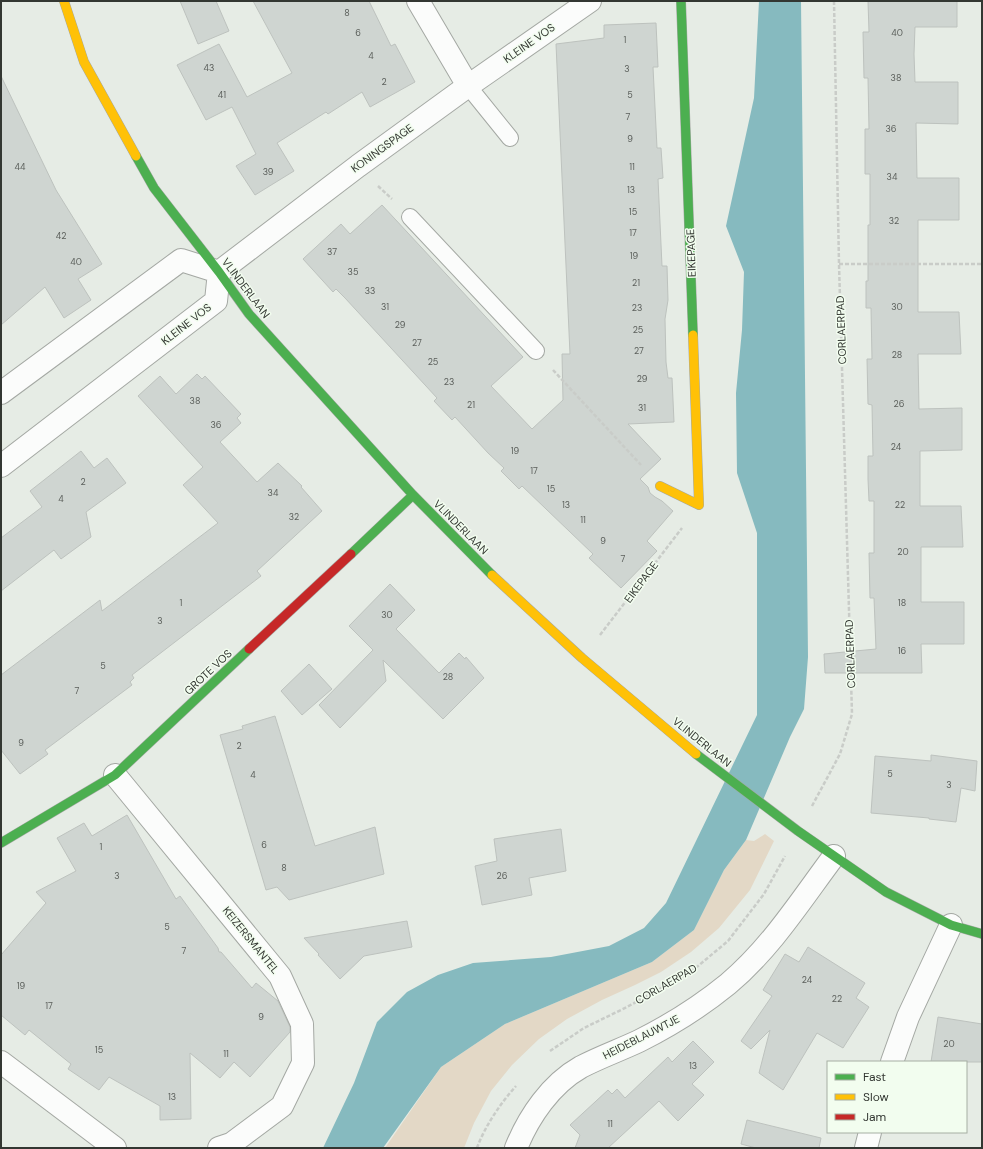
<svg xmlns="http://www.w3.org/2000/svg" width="983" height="1149" font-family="'DM Sans',sans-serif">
	<rect width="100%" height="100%" fill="#e6ece5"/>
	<path fill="#e3d8c6" d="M765,834L774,841L750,890L719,928L691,952L661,972L635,985L602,1000L567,1019L539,1039L512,1065L491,1091L474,1123L464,1148H385L441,1067L505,1024L652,962L694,930L724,870L746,840L754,841Z"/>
	<path fill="#86babf" d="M759,1H801L808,657L804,709L790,737L746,840L724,870L694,930L652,962L505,1024L441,1067L383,1148H323L354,1083L377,1022L407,992L438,975L473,963L551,957L609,946L644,928L666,903L757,715V533L737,473L736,393L742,330L744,272L726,226L754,98Z"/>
	<path fill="#cfd5d1" stroke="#bdc2be" d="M180,1H216L229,31L198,44Z
		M253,1H369L391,46L395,44L415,82L370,107L362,92L328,114L326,112L277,143L294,171L255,195L236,166L256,154L232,107L206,120L177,65L219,44L247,97L292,73Z
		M868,1H957V27H915L914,54L915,82H958V124L916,123L917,178H959V220H918V312H959L961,354H918L919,409L962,408V450L920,451V506H961L963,547H921V602H964V644H921L922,673H825L824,654L876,649L874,598H870L869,553H874V501H869L868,479V456H873L872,405L868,404L867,359H872L871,308H866V281H868V225H870V174H865V129H869L868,78H864L863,32H869Z
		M656,23L658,67H653L657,148H661L663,178L658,179L662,266H667L668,300L665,319L666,362L668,378H672L674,422L628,424L661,459L640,479L648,487L650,493L655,497L662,501L673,511L647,541L657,551L621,588L589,558L593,554L522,486L519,489L501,471L504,468L488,453L455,417L452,420L434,401L437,398L345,298L336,289L333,292L303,259L341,224L350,234L382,205L523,357L491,386L532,429L563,400L562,354H570L556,44L604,38V25Z
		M1,76L56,190L102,264L78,279L91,300L64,318L45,287L1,325Z
		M197,374L202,379L205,376L241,414L237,418L241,423L220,442L257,482L278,463L302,486L301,487L322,511L257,571L261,576L132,675L134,678L130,682L132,685L45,750L48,754L20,774L1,750V675L100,600L102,611L218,523L183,485L203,467L138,396L160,376L176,394Z
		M81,451L94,468L107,458L126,483L86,512L91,537L61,559L54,550L1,591V538L42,507L30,491Z
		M390,584L415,610L396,629L439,673L459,653L465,659L466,657L484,678L443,719L383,660L386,681L340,728L319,705L373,650L349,626Z
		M309,664L332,689L302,715L281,691Z
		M275,716L315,846L375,827L384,874L289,900L277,887L266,890L220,735L243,729L242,726Z
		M931,755L977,761L975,791L961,788L956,822L929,819V818L871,813L875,756L931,761Z
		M127,815L176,899L180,896L218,948L219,952H221L252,988L256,983L278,1001L290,1027V1032L250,1077L234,1062L220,1078L190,1053L191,1119L160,1120V1106L109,1077L99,1090L68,1069L71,1064L29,1030L25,1035L1,1015V955L46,903L36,892L76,871L57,838L84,823L92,836Z
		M561,829L566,871L529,878L532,895L482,905L475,866L497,861L494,839Z
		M407,921L412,947L364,956L340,979L318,955L319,954L304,938Z
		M808,947L865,983L856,998L869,1007L843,1048L817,1033L783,1090L759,1073L770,1030L751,1049L741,1041L772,996L763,990L785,954L799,962Z
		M938,1017L982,1024V1062H931Z
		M693,1041L714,1062L692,1084L704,1095L678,1121L659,1101L608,1148H575L580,1135L570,1125L608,1090L612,1094L617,1089L625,1098L668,1057L672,1062Z
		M747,1120L821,1138L819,1148H756L741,1144Z"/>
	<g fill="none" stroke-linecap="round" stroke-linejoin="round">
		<defs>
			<path id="lane" d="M468,86L510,138
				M410,217L536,351"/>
			<path id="street" d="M468,86L590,1
				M219,272L358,166L468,86L418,1
				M1,393L181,260L219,272
				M1,466L216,301L219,272
				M115,775L280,976L302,1024L303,1063L282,1106L231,1144L219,1148
				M1,1062L115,1148
				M892,1062L908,1017L951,925
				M516,1148C529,1116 551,1084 581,1067C600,1057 620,1050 639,1041C671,1025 701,1006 728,984C771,948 801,900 834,856
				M866,1148L870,1132"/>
			<path id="fast" d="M681,1L693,335
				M136,156L154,188L219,272L249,314L413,495L492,575
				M351,554L413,495
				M696,754L798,831L886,892L951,925L982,934
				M1,843L115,775L249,649"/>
			<path id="slow" d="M64,1L84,62L136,156
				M660,486L699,505L693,335
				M492,575L582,658L696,754"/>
			<path id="jam" d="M249,649L351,554"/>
		</defs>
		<use href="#lane" stroke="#a4a8a3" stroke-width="18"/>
		<use href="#street" stroke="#a4a8a3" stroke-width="24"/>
		<use href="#fast" stroke="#a4a8a3" stroke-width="10"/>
		<use href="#slow" stroke="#a4a8a3" stroke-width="10"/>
		<use href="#jam" stroke="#a4a8a3" stroke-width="10"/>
		<path stroke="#c9ccc8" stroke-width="2.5" stroke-dasharray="4 2" stroke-linecap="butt" d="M378,186L392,199
			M839,264H982
			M553,370L641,465
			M600,635L682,528
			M812,806L840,754L852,714L839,264L834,1
			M550,1051L584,1028L627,1007L692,971L728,941L764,894L785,856
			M477,1148C485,1126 500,1104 516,1086"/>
		<use href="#lane" stroke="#fbfcfb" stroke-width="16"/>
		<use href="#street" stroke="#fbfcfb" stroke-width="22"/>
		<use href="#fast" stroke="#4caf50" stroke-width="9"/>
		<use href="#slow" stroke="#ffc107" stroke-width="9"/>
		<use href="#jam" stroke="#c62828" stroke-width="9"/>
	</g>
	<g text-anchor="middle" stroke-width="3" stroke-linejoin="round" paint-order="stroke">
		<g font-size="9" fill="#5c605c">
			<text x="347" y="16">8</text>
			<text x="358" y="36">6</text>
			<text x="897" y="36">40</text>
			<text x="625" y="43">1</text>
			<text x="371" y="59">4</text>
			<text x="209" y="71">43</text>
			<text x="627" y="72">3</text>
			<text x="896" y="81">38</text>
			<text x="384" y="85">2</text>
			<text x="222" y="98">41</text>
			<text x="630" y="98">5</text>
			<text x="628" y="120">7</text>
			<text x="891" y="132">36</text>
			<text x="630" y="142">9</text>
			<text x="20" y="170">44</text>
			<text x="632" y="170">11</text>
			<text x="268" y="175">39</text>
			<text x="892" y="180">34</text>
			<text x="631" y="193">13</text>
			<text x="633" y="215">15</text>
			<text x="894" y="224">32</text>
			<text x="633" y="236">17</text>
			<text x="61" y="239">42</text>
			<text x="332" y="255">37</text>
			<text x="634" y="259">19</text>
			<text x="76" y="265">40</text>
			<text x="353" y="275">35</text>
			<text x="636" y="286">21</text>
			<text x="370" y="294">33</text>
			<text x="385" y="310">31</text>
			<text x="897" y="310">30</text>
			<text x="637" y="311">23</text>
			<text x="400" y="328">29</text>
			<text x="638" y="333">25</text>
			<text x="417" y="346">27</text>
			<text x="639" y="354">27</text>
			<text x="897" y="358">28</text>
			<text x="433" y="365">25</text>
			<text x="642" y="382">29</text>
			<text x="449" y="385">23</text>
			<text x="195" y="404">38</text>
			<text x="899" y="407">26</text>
			<text x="471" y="408">21</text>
			<text x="642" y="411">31</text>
			<text x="216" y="428">36</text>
			<text x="896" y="450">24</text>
			<text x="515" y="454">19</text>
			<text x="534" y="474">17</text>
			<text x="83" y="485">2</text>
			<text x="551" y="492">15</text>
			<text x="273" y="496">34</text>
			<text x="61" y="502">4</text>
			<text x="566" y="508">13</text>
			<text x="900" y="508">22</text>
			<text x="294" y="520">32</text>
			<text x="583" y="523">11</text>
			<text x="603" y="544">9</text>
			<text x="903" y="555">20</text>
			<text x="623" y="562">7</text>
			<text x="181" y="606">1</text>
			<text x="902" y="606">18</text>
			<text x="387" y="618">30</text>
			<text x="160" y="624">3</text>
			<text x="902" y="654">16</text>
			<text x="103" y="669">5</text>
			<text x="448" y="680">28</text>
			<text x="77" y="694">7</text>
			<text x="21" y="746">9</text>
			<text x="239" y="749">2</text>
			<text x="890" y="777">5</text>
			<text x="253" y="778">4</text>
			<text x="949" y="788">3</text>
			<text x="264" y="848">6</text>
			<text x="101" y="850">1</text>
			<text x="284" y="871">8</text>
			<text x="117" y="879">3</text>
			<text x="502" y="879">26</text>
			<text x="167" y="930">5</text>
			<text x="184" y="954">7</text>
			<text x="807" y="983">24</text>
			<text x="21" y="989">19</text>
			<text x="837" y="1002">22</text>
			<text x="49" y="1009">17</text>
			<text x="261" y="1020">9</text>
			<text x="949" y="1047">20</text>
			<text x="99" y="1053">15</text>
			<text x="226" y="1057">11</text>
			<text x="693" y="1069">13</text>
			<text x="172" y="1100">13</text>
			<text x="610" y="1127">11</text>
		</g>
		<g font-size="11" fill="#333732" stroke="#f2fdef">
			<text transform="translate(529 43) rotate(-35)" y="4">KLEINE VOS</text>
			<text transform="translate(382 148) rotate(-36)" y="4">KONINGSPAGE</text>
			<text transform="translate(691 253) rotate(-92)" y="4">EIKEPAGE</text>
			<text transform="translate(246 288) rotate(53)" y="4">VLINDERLAAN</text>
			<text transform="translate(186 324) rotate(-38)" y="4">KLEINE VOS</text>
			<text transform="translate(841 330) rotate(-92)" y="4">CORLAERPAD</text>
			<text transform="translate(461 527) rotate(45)" y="4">VLINDERLAAN</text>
			<text transform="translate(641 582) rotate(-53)" y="4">EIKEPAGE</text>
			<text transform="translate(850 654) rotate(-92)" y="4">CORLAERPAD</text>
			<text transform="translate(208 672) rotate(-43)" y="4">GROTE VOS</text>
			<text transform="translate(702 742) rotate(39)" y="4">VLINDERLAAN</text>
			<text transform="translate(251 940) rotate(51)" y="4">KEIZERSMANTEL</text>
			<text transform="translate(666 984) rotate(-30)" y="4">CORLAERPAD</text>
			<text transform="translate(641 1037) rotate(-27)" y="4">HEIDEBLAUWTJE</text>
		</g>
	</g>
	<rect width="983" height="1149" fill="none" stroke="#333732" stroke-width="4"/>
	<rect x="827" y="1061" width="140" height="72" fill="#f2fdef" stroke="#a6aea3"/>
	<rect x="835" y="1074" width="20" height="6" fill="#4caf50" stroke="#a6aea3"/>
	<text x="863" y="1081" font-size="12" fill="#333732">Fast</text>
	<rect x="835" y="1094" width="20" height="6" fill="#ffc107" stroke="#a6aea3"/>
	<text x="863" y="1101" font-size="12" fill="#333732">Slow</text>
	<rect x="835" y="1114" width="20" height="6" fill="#c62828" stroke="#a6aea3"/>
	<text x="863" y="1121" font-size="12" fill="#333732">Jam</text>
</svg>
